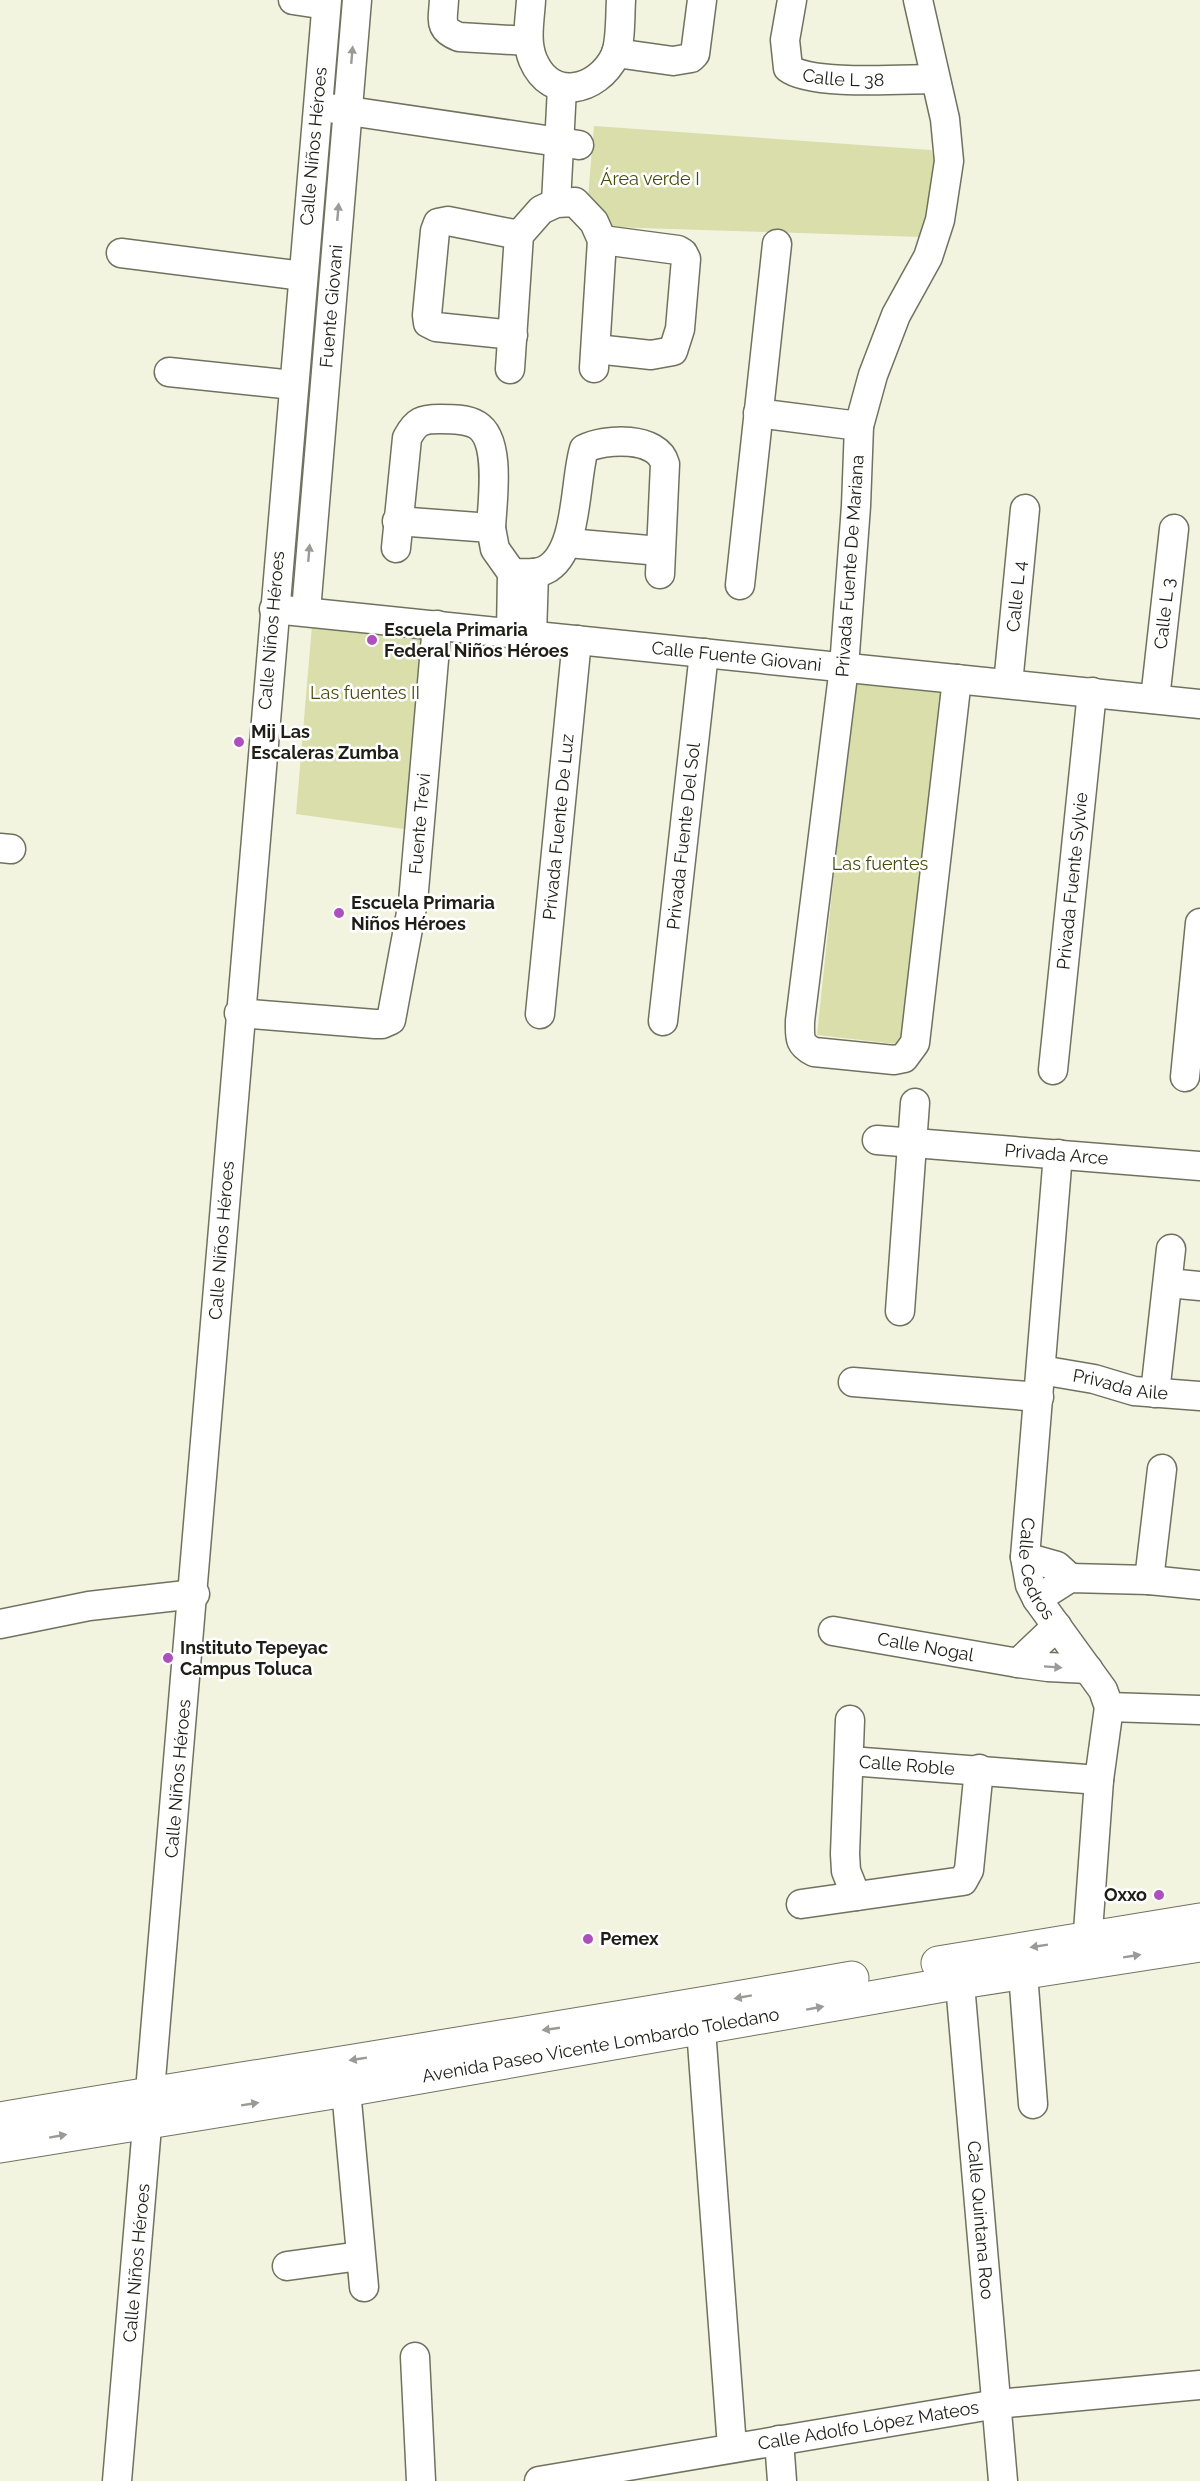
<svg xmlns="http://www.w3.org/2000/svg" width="1200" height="2481" font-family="Raleway,sans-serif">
	<rect width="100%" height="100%" fill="#f2f4e0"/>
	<path fill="#dadeaa" d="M594,126L931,150L936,165L921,237L611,227L588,197Z
		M312,625L429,635L411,830L296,814Z
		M854,684L943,693L905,1045L817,1035Z"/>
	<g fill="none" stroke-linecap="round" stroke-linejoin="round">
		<defs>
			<g id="minor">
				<path d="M293,0L326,5"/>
				<path d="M444,0C443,20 438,29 459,37L528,41"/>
				<path d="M531,0C530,20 525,41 533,60C551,102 597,92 615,56C621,43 620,15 621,0"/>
				<path id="s1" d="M792,0L785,40L788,68C811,86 903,79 935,79"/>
				<path d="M918,0L945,119L949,161L940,220L928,257L896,315L873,375L859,426L856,506L844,667L800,1021C800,1037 798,1044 814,1052L894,1060L904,1058L915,1043L957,679"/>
				<path d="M616,53L673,61L691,58L695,54L702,0"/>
				<path d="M329,108L579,145"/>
				<path d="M556,203L562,88"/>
				<path d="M121,253L303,276"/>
				<path d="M513,335L436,327L428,323L427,315L435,231L438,223L448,221L519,235"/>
				<path d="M596,349L651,355L673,351L680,329L686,259L683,253L678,250L602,240"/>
				<path d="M510,369L519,235L541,210L556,203L575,202L594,222L602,240L594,368"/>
				<path d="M169,372L293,385"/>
				<path d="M758,413L859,426"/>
				<path d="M397,521L491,528L495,549L512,573L511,633"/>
				<path d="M568,543L660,551"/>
				<path d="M396,548L407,438C416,421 422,419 440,419C452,419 467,419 477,425C502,440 492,503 491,528"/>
				<path d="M512,573C523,573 535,575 545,570C579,553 574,482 584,449C605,438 658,436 665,464L660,574"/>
				<path d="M740,585L777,244"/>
				<path id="s2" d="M274,609L1200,704"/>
				<path id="s3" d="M306,611L357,0"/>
				<path d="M532,635L534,573"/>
				<path id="s4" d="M1008,684L1025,509"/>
				<path id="s5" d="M1155,699L1174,529"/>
				<path d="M0,848L11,849"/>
				<path id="s6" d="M239,1013L375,1024H382L391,1020L413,902L437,625"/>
				<path id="s7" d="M540,1014L577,640"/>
				<path id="s8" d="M663,1021L704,653"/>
				<path id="s9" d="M1053,1070L1092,692"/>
				<path d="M1185,1077L1200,923"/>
				<path id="s10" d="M877,1140L1200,1166"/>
				<path id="s11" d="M1058,1154L1025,1557L1030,1585L1037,1599L1103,1690L1109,1707L1099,1780L1086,1959"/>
				<path d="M1168,1283L1200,1286"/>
				<path d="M900,1311L915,1103"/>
				<path id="s12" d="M1041,1370L1094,1379L1134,1391L1200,1396"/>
				<path d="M853,1382L1039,1397"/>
				<path d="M1155,1393L1171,1249"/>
				<path d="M1025,1557L1057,1566L1070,1578"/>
				<path d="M1149,1580L1162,1469"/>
				<path d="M1037,1599L1070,1578L1149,1580L1200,1585"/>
				<path d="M0,1624L89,1606L195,1594"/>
				<path id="s13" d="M833,1631L1018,1663L1048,1667L1088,1669"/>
				<path d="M1018,1663L1057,1626"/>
				<path d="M1109,1707L1200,1710"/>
				<path d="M850,1720L845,1854L846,1871L856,1896"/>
				<path id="s14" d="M850,1761L1099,1780"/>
				<path d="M801,1904L963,1881L969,1870L979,1769"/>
				<path id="s15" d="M958,1961L1003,2481"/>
				<path d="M1023,1973L1033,2104"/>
				<path d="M701,2029L732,2447"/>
				<path d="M346,2090L364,2287"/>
				<path d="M287,2266L360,2256"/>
				<path d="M415,2357L421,2481"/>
				<path d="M779,2440L782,2481"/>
				<path id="s16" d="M117,2481C193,1654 250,826 327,0"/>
				<path id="s17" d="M539,2481L997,2404L1200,2385"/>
			</g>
			<g id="major">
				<path d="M938,1963L1200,1920"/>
				<path d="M0,2119C284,2071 569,2028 852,1978"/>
				<path id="s18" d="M0,2146L346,2090L961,1982L1200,1945"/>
			</g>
		</defs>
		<use href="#minor" stroke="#707260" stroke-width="31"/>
		<use href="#major" stroke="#707260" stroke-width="35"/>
		<use href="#minor" stroke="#fff" stroke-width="28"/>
		<use href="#major" stroke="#fff" stroke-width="33"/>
	</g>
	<defs><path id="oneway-solid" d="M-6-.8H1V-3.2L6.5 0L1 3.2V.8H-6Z" transform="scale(1.5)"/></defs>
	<g fill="#9a9a97">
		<use href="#oneway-solid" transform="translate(352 55) rotate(-85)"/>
		<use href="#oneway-solid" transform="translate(338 212) rotate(-85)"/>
		<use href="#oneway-solid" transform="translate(309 553) rotate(-85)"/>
		<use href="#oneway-solid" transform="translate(1053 1667) rotate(4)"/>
		<use href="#oneway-solid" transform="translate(1039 1946) rotate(171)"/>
		<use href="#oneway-solid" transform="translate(1132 1956) rotate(-9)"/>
		<use href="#oneway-solid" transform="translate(743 1997) rotate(170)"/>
		<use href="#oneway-solid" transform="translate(815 2008) rotate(-10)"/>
		<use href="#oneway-solid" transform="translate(551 2029) rotate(172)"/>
		<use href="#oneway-solid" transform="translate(358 2059) rotate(171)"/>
		<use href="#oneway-solid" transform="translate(250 2104) rotate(-9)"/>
		<use href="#oneway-solid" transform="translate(58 2136) rotate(-10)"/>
	</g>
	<g fill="#ac51bc" stroke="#fff" stroke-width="2">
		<circle cx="372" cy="640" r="6"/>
		<circle cx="239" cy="742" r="6"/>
		<circle cx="339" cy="913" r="6"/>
		<circle cx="168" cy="1658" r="6"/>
		<circle cx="1159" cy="1895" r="6"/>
		<circle cx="588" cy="1939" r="6"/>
	</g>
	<g text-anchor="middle" stroke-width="5" stroke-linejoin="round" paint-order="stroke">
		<g font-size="18" fill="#1e1e17" stroke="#fff">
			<text dy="6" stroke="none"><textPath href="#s1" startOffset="126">Calle L 38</textPath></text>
			<text dy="6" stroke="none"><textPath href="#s16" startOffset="2343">Calle Niños Héroes</textPath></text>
			<text dy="6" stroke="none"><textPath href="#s3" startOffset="306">Fuente Giovani</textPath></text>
			<text transform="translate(850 566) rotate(-86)" y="6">Privada Fuente De Mariana</text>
			<text dy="6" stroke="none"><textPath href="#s4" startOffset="88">Calle L 4</textPath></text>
			<text dy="6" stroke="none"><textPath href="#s5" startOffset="86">Calle L 3</textPath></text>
			<text dy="6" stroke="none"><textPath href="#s16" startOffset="1857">Calle Niños Héroes</textPath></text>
			<text dy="6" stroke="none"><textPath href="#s2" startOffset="465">Calle Fuente Giovani</textPath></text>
			<text dy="6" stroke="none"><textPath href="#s6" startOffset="352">Fuente Trevi</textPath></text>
			<text dy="6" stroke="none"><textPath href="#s7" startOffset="188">Privada Fuente De Luz</textPath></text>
			<text dy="6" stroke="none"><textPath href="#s8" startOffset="186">Privada Fuente Del Sol</textPath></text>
			<text dy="6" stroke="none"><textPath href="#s9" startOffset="190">Privada Fuente Sylvie</textPath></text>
			<text dy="6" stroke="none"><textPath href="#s10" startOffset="180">Privada Arce</textPath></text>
			<text dy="6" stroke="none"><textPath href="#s16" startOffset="1245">Calle Niños Héroes</textPath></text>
			<text dy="6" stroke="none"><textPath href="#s12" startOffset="81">Privada Aile</textPath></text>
			<text dy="6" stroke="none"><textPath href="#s11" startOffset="418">Calle Cedros</textPath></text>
			<text dy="6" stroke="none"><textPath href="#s13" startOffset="94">Calle Nogal</textPath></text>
			<text dy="6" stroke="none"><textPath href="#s14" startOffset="57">Calle Roble</textPath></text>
			<text dy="6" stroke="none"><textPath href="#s16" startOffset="705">Calle Niños Héroes</textPath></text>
			<text dy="6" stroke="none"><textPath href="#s18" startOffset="609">Avenida Paseo Vicente Lombardo Toledano</textPath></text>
			<text dy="6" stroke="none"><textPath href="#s15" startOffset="260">Calle Quintana Roo</textPath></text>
			<text dy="6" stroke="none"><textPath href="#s16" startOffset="219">Calle Niños Héroes</textPath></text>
			<text dy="6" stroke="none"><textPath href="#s17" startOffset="334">Calle Adolfo López Mateos</textPath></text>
		</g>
		<g font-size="18" fill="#494b0b" stroke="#fff">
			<text x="650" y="185">Área verde I</text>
			<text x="365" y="699">Las fuentes II</text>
			<text x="880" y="870">Las fuentes</text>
		</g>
		<g font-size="18" font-weight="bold" fill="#1e1e17" stroke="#fff" text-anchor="start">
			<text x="384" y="636">Escuela Primaria<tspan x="384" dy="21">Federal Niños Héroes</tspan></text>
			<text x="251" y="738">Mij Las<tspan x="251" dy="21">Escaleras Zumba</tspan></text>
			<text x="351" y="909">Escuela Primaria<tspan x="351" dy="21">Niños Héroes</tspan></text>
			<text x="180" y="1654">Instituto Tepeyac<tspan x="180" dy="21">Campus Toluca</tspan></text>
			<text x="1147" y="1901" text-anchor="end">Oxxo</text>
			<text x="600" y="1945">Pemex</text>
		</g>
	</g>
</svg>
